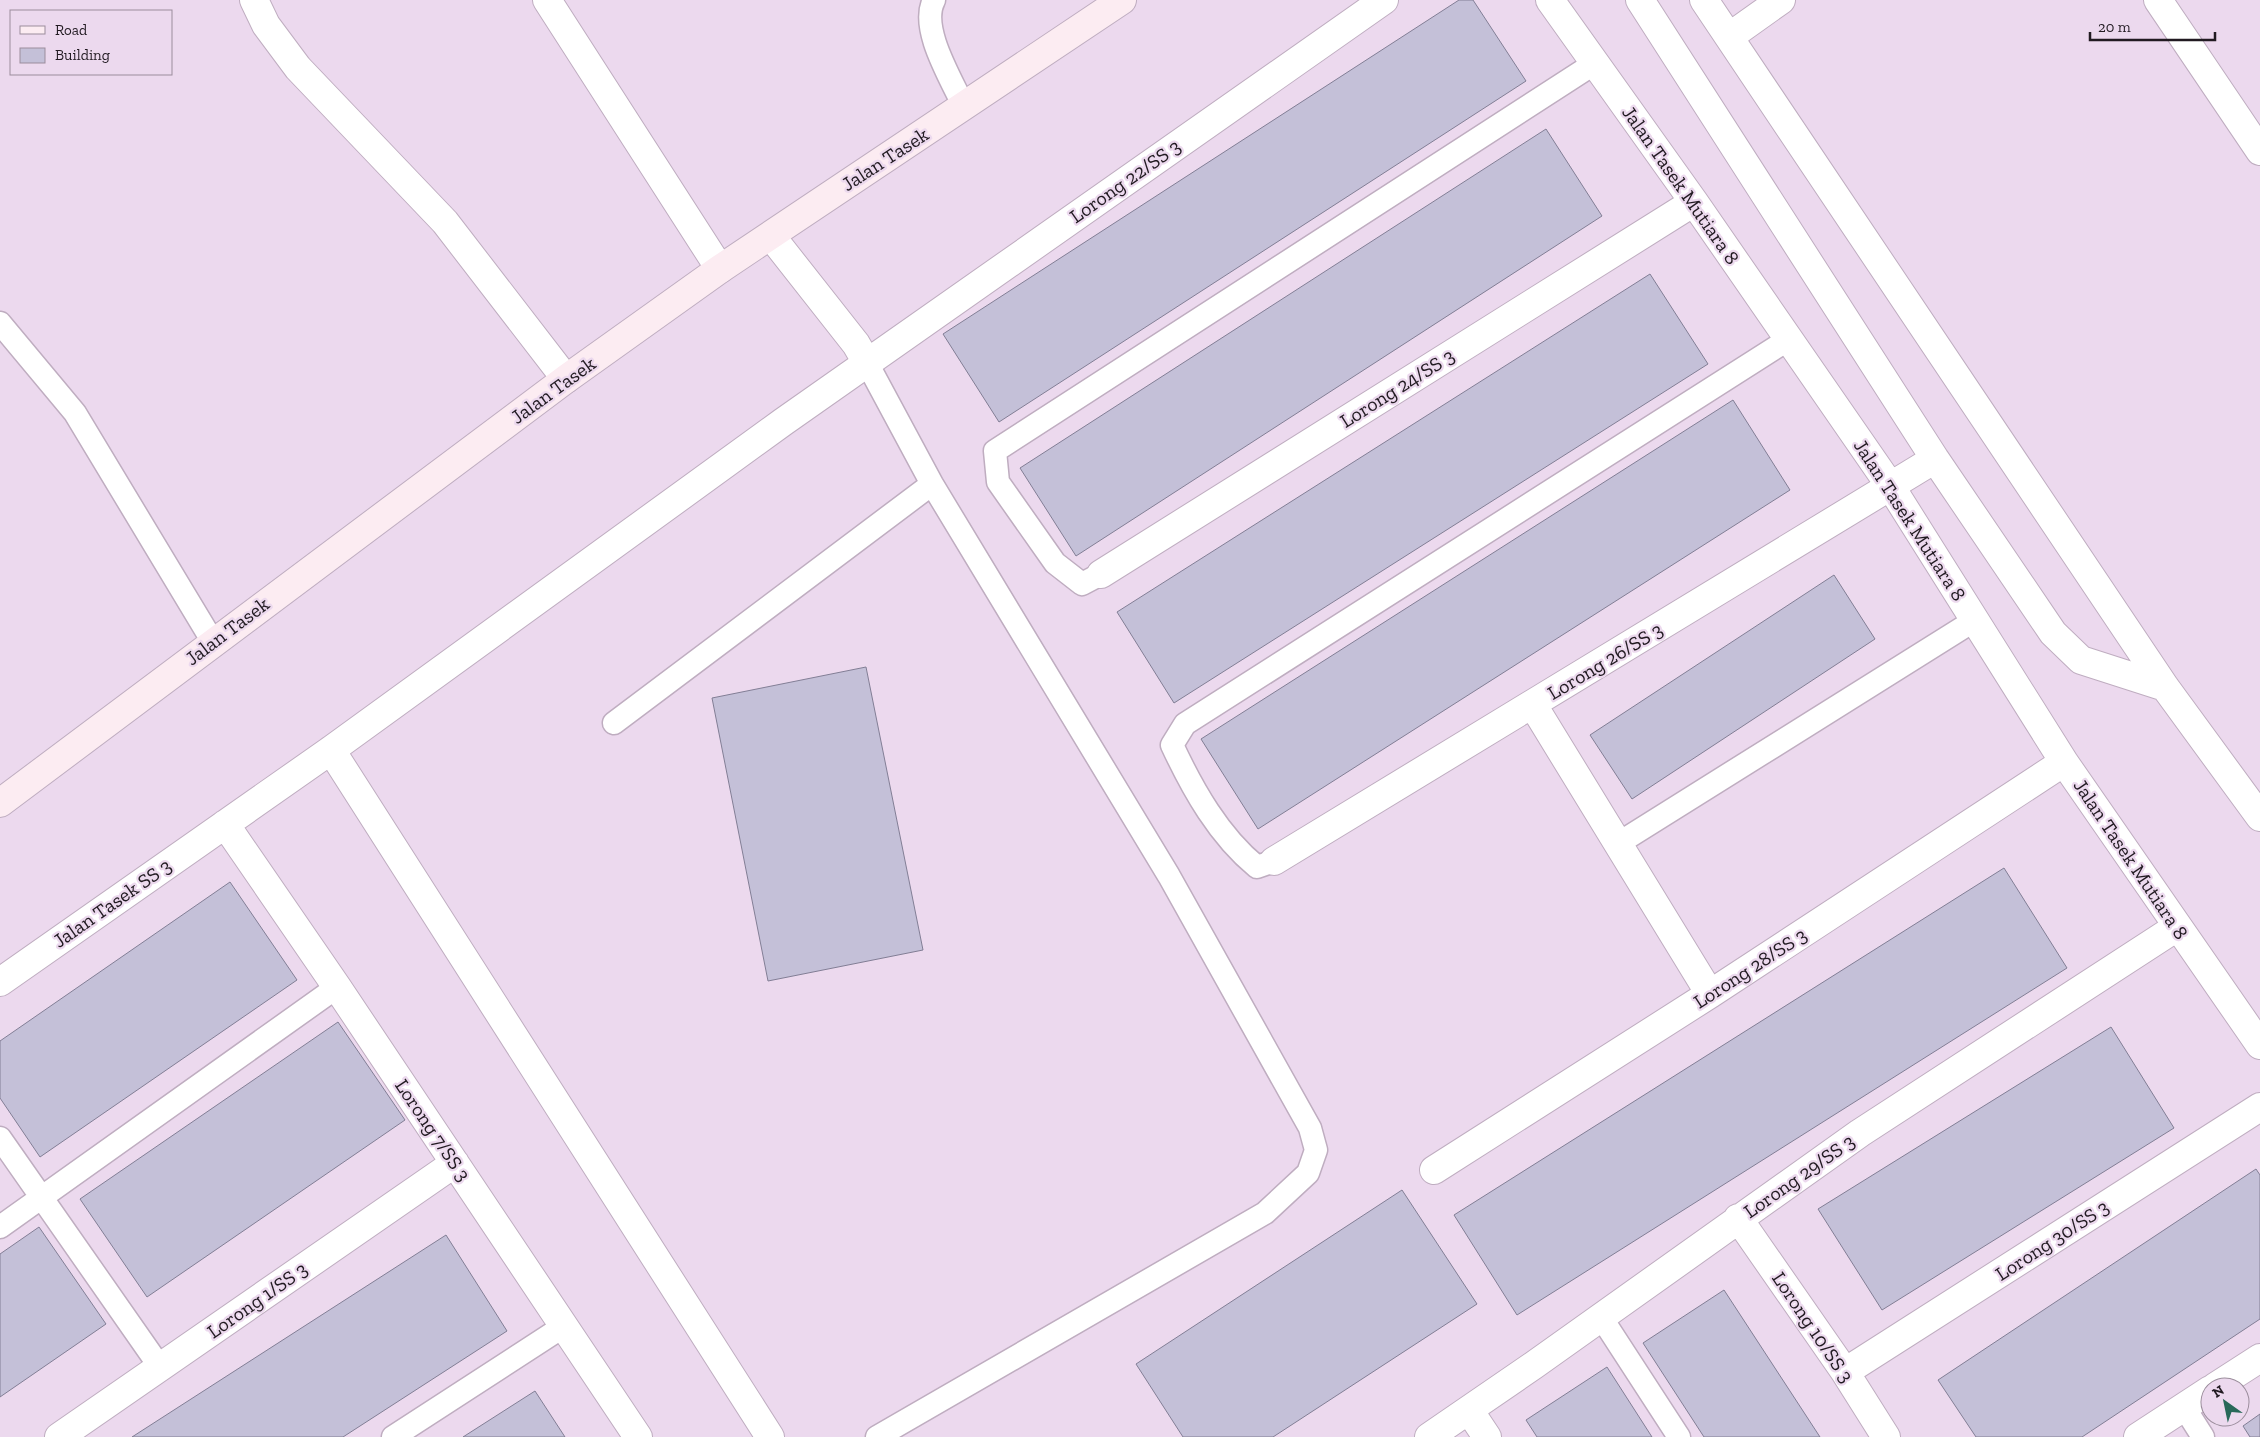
<svg xmlns="http://www.w3.org/2000/svg" width="2260" height="1437" font-family="'Zilla Slab',serif">
	<rect width="100%" height="100%" fill="#ecd9ee"/>
	<path fill="#c4c0d8" stroke="#827e95" d="M1459,0H1473L1526,81L999,422L943,334Z
		M1546,129L1602,216L1076,556L1020,468Z
		M1650,274L1708,364L1174,703L1117,612Z
		M1733,400L1790,490L1258,829L1201,739Z
		M1834,575L1875,639L1632,799L1590,735Z
		M866,667L923,950L768,981L712,698Z
		M2004,868L2067,968L1517,1315L1454,1215Z
		M230,882L297,980L40,1157L0,1098V1041Z
		M338,1022L405,1120L147,1297L80,1199Z
		M2111,1027L2174,1128L1882,1310L1818,1209Z
		M2256,1169L2260,1175V1319L2082,1437H1976L1938,1380Z
		M1402,1190L1477,1304L1273,1437H1183L1136,1364Z
		M39,1227L106,1324L0,1397V1254Z
		M446,1235L507,1331L343,1437H132Z
		M1724,1290L1820,1437H1704L1643,1343Z
		M1607,1367L1652,1437H1537L1526,1420Z
		M535,1391L565,1437H463Z
		M2260,1414V1437H2250L2243,1426Z"/>
	<g fill="none" stroke-linecap="round" stroke-linejoin="round">
		<defs>
			<path id="lane" d="M934,0C919,28 952,80 964,107
				M0,323L75,413L213,642
				M867,363L932,484L1169,876L1310,1128L1316,1150L1308,1173L1265,1213L877,1437
				M1101,574L1082,584L1055,563L998,482L995,451L1595,63
				M614,723L932,484
				M1619,843L1975,620
				M1274,861L1257,867C1219,836 1193,790 1172,745L1185,724L1789,339
				M0,1138L160,1367
				M0,1227L337,987
				M1601,1317L1679,1437
				M2184,1407L2203,1437
				M393,1437L564,1326"/>
			<path id="street" d="M254,0L266,25L298,68L445,222L566,379
				M547,0L720,269
				M1550,0L1694,202L1891,487L2064,762L2260,1045
				M1640,0L1935,459L2053,633L2081,660L2165,687
				M1704,0L2165,687L2260,817
				M2158,0L2260,151
				M1729,37L1781,0
				M771,236L856,344L867,363
				M1101,574L1694,202
				M1533,705L1710,994
				M331,750L770,1437
				M225,824L337,987L638,1437
				M1274,861L1935,459
				M0,982L331,750L783,422L1384,0
				M1434,1170L1710,994L2064,762
				M1738,1218L1845,1372L1886,1437
				M1845,1372L2260,1107
				M2215,1387L2260,1358
				M1469,1410L1487,1437
				M59,1437L455,1163
				M1429,1437L1534,1365L1860,1133L2177,927
				M2138,1437L2210,1390"/>
			<path id="secondary" d="M0,803L566,379L720,269L1122,0"/>
		</defs>
		<use href="#lane" stroke="#bfadc0" stroke-width="25"/>
		<use href="#street" stroke="#bfadc0" stroke-width="30"/>
		<use href="#secondary" stroke="#bfadc0" stroke-width="30"/>
		<use href="#lane" stroke="#fff" stroke-width="22"/>
		<use href="#street" stroke="#fff" stroke-width="28"/>
		<use href="#secondary" stroke="#fcecf2" stroke-width="28"/>
	</g>
	<g text-anchor="middle" stroke-width="4.5" stroke-linejoin="round" paint-order="stroke">
		<g font-size="20" fill="#211a21" stroke="#ecd9ee">
			<text transform="translate(885 159) rotate(-33)" y="7">Jalan Tasek</text>
			<text transform="translate(1125 181) rotate(-35)" y="7">Lorong 22/SS 3</text>
			<text transform="translate(1681 185) rotate(55)" y="7">Jalan Tasek Mutiara 8</text>
			<text transform="translate(1397 388) rotate(-32)" y="7">Lorong 24/SS 3</text>
			<text transform="translate(553 390) rotate(-36)" y="7">Jalan Tasek</text>
			<text transform="translate(1910 520) rotate(57)" y="7">Jalan Tasek Mutiara 8</text>
			<text transform="translate(227 631) rotate(-37)" y="7">Jalan Tasek</text>
			<text transform="translate(1605 661) rotate(-31)" y="7">Lorong 26/SS 3</text>
			<text transform="translate(2131 859) rotate(56)" y="7">Jalan Tasek Mutiara 8</text>
			<text transform="translate(112 903) rotate(-35)" y="7">Jalan Tasek SS 3</text>
			<text transform="translate(1750 968) rotate(-33)" y="7">Lorong 28/SS 3</text>
			<text transform="translate(433 1130) rotate(56)" y="7">Lorong 7/SS 3</text>
			<text transform="translate(1799 1176) rotate(-35)" y="7">Lorong 29/SS 3</text>
			<text transform="translate(2052 1240) rotate(-33)" y="7">Lorong 30/SS 3</text>
			<text transform="translate(257 1300) rotate(-35)" y="7">Lorong 1/SS 3</text>
			<text transform="translate(1813 1327) rotate(56)" y="7">Lorong 10/SS 3</text>
		</g>
	</g>
	<rect x="10" y="10" width="162" height="65" fill="#ecd9ee" stroke="#9b8d9c"/>
	<rect x="20" y="26" width="25" height="8" fill="#fcecf2" stroke="#9b8d9c"/>
	<text x="55" y="35" font-size="15" fill="#211a21">Road</text>
	<rect x="20" y="48" width="25" height="15" fill="#c4c0d8" stroke="#9b8d9c"/>
	<text x="55" y="60" font-size="15" fill="#211a21">Building</text>
	<g transform="translate(2225 1402) rotate(327)"><circle r="24" fill="#ecd9ee" stroke="#9b8d9c"/>
	<path d="M0-4L9 19L0 12L-9 19Z" fill="#286959"/>
	<text y="-8" font-size="14" font-weight="bold" text-anchor="middle" fill="#211a21">N</text>
	</g>
	<path d="M2090 32v8h125v-8" fill="none" stroke="#211a21" stroke-width="2.5"/>
	<text x="2098" y="32" font-size="15" fill="#211a21" stroke="#ecd9ee" stroke-width="4" paint-order="stroke">20 m</text>
</svg>
